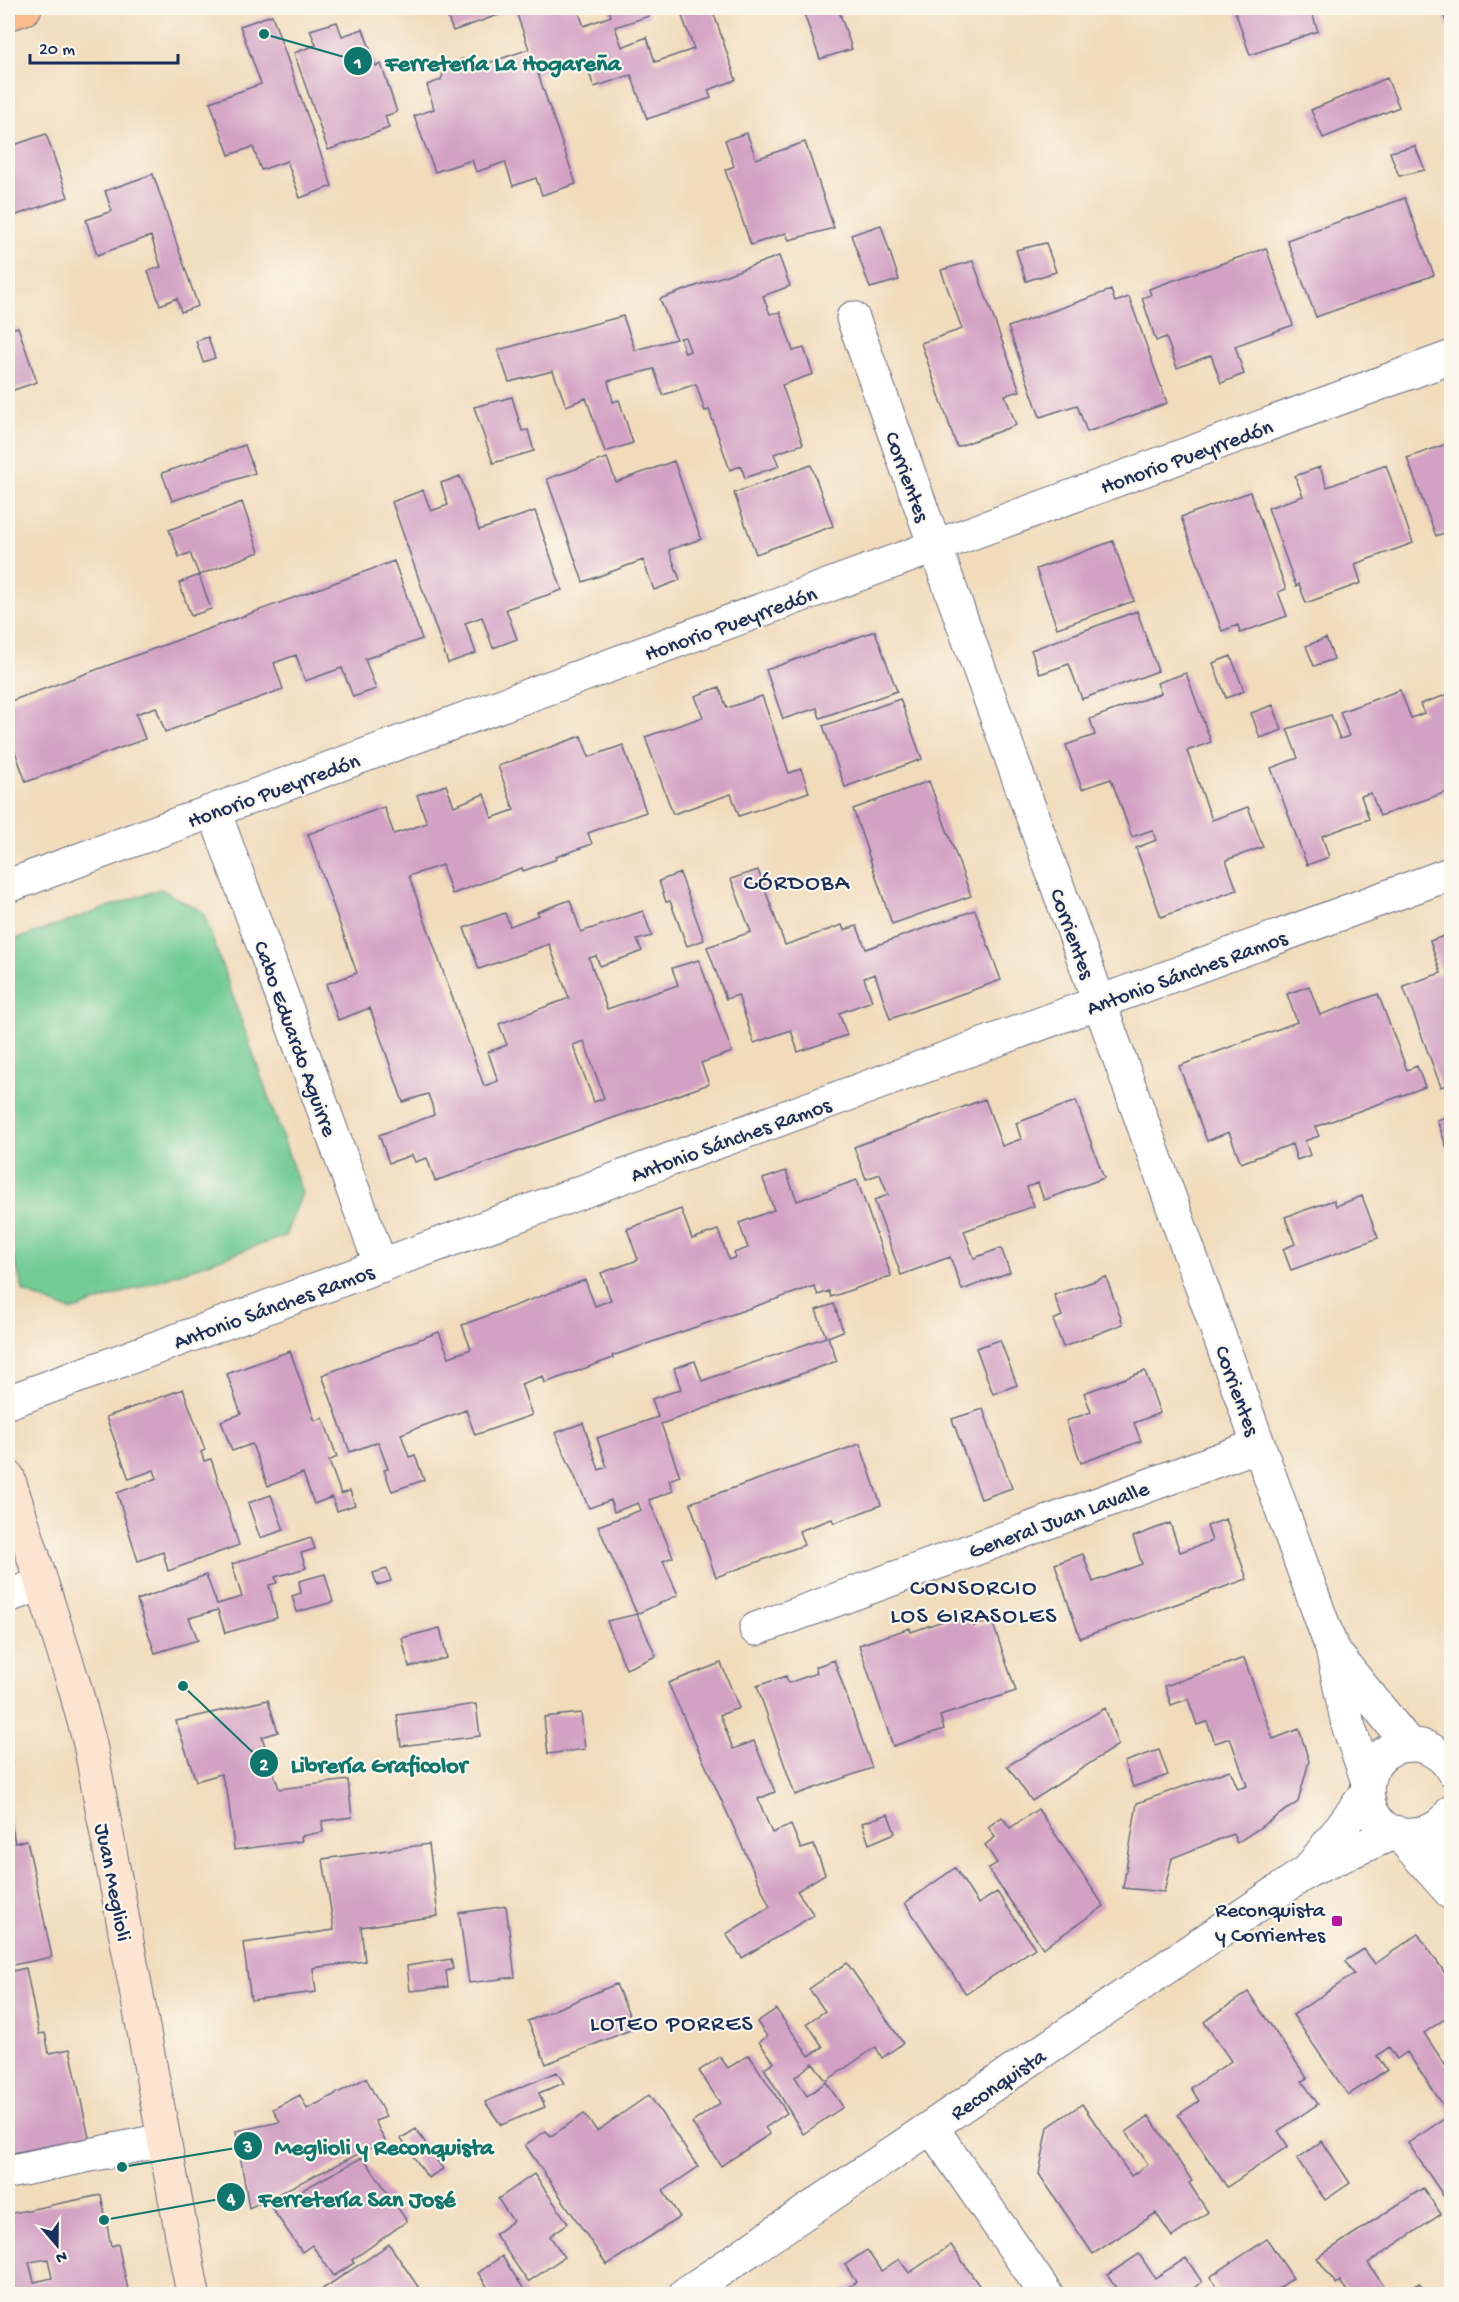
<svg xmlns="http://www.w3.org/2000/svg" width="1459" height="2302" font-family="'Gochi Hand',sans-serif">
	<rect width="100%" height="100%" fill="#fbf7ec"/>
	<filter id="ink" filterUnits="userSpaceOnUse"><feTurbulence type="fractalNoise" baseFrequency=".0167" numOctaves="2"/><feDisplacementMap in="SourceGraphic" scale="12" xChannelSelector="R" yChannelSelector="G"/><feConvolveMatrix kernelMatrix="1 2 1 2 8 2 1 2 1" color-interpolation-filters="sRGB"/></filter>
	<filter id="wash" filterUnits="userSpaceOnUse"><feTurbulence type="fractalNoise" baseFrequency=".008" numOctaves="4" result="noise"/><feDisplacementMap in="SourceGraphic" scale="24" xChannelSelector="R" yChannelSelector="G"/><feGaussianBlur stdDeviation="1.35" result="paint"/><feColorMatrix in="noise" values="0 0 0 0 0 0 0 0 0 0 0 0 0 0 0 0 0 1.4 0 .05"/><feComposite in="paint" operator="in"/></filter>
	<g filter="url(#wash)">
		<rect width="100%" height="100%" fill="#f1dbbb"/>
		<path fill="#71cb93" stroke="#467d78" stroke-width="1.5" d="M160,889L203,912L302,1193L285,1236L71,1311L24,1292L8,1241V942Z"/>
		<g id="blocks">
			<path fill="#d3a1c4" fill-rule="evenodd" d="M444,8H577L584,26L611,16L608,8H646L649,16L615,27L622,47L647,37L655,62L694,49L679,8H712L736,80L708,90L711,98L647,119L631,75L594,87L584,58L538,74L576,184L542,195L536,178L513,186L505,162L476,172L472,160L435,172L414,116L434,109L427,85L441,80L444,70L462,59L480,66L529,49L515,9L453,31Z
				M802,8H838L852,49L820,59Z
				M1234,8H1310L1318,31L1250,55Z
				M1441,8H1452V34H1451Z
				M272,15L332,186L300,198L287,161L261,170L253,147L229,155L210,102L261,84L240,26Z
				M337,22L342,36L363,29L376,66L381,64L397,112L385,116L389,128L328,150L294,53L316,45L310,30Z
				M1387,78L1399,107L1323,138L1311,110Z
				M747,133L756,159L805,142L834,228L789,240L786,233L751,245L725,170L734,166L725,140Z
				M46,134L68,197L8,218V147Z
				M1415,146L1425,170L1399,176L1390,152Z
				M153,174L198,306L181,312L177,298L160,305L148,271L161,267L151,236L97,255L86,220L112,211L105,191Z
				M1405,198L1434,275L1316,317L1287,240Z
				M881,225L899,280L870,288L851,235Z
				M1046,243L1056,272L1026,281L1016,250Z
				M1266,248L1293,325L1235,346L1244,374L1221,383L1211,355L1177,368L1166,337L1156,341L1142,298L1151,295L1149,289Z
				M779,256L790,286L763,296L770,314L780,312L793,351L804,348L813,374L782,385L803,444L774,454L779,466L745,478L741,466L730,470L709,410L705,411L696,384L663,395L654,369L608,381L613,402L619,400L633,443L605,452L586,398L566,406L553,371L509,382L498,350L623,316L635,350L676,339L660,299ZM685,337L690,351L685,353L680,338Z
				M973,261L1020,391L1005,395L1016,425L957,447L921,343L962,329L941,270Z
				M1111,290L1115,302L1129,297L1167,403L1087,432L1077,405L1040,417L1008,327Z
				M18,327L37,382L8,392V330Z
				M208,337L215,358L203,362L196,341Z
				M512,397L522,431L528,430L534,451L493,463L474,407Z
				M1452,442V530L1436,536L1407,458Z
				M245,445L255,473L172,501L162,473Z
				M607,458L616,482L674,461L701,539L669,550L680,580L654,590L643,560L583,582L547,479Z
				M811,465L833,526L756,554L734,493Z
				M1386,465L1413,543L1355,564L1361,583L1306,603L1299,584L1296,586L1268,508L1303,496L1295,476L1320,467L1327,487Z
				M460,476L479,530L535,511L562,590L506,609L517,639L493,648L482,617L465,623L476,653L448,663L392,502L423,490L431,511L448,505L441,483Z
				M1250,492L1286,589L1278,592L1287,616L1240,633L1238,625L1222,631L1181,517Z
				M242,502L259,552L199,575L190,553L179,557L169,530Z
				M1113,541L1134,601L1057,628L1036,569Z
				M394,561L422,639L365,659L376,689L353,697L342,668L305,681L296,655L274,663L283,689L165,732L156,707L136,714L145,739L26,782L8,732V702Z
				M199,575L211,609L191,616L179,583Z
				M1137,611L1158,671L1082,699L1069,664L1040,674L1031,650Z
				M875,631L897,691L820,718L817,708L783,719L766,670Z
				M1326,638L1334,659L1314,666L1306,646Z
				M1231,656L1244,691L1226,698L1213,663Z
				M1186,673L1211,742L1187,751L1212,820L1248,807L1263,847L1226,860L1237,890L1161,917L1136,848L1156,840L1152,830L1132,837L1111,779L1082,789L1066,745L1095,735L1090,719L1161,693L1157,683Z
				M719,687L727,708L762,696L789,773L801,769L809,792L739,816L731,794L673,814L645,737L703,717L695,696Z
				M1400,690L1411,718L1424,713L1420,704L1452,693V790L1380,816L1371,793L1361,796L1369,819L1322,836L1329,857L1307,865L1271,768L1298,758L1287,729L1331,715L1340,739L1349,736L1340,712Z
				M900,699L922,759L845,787L823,726Z
				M1273,705L1282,730L1260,738L1251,713Z
				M581,736L589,757L623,745L646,812L588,833L592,844L556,857L557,859L523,871L522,868L452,894L442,865L409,876L484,1086L498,1081L488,1052L507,1045L499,1024L569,998L549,944L479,969L464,928L505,913L510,926L539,915L537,912L570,900L581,932L643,911L652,936L637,940L642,951L632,955L600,966L596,956L589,958L607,1009L678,985L672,968L699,960L732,1052L701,1063L709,1084L435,1181L427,1158L415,1162L412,1155L389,1163L379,1135L434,1115L432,1105L428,1094L403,1102L370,1008L338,1020L326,984L357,973L308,834L384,807L394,834L427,823L417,795L446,785L454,806L484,794L492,818L514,810L498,766ZM584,1041L604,1098L594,1102L573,1045Z
				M929,781L971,896L892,924L853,809Z
				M758,870L785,945L842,925L844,930L857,926L866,949L975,910L1001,980L890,1019L875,974L864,978L872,1001L839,1013L847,1035L798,1052L791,1030L754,1043L738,995L726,999L707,947L751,932L731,879Z
				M680,873L704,940L687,946L670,901L666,902L659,881Z
				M1452,933V1083L1441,1087L1403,986L1441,973L1430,941Z
				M1309,986L1320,1015L1378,994L1407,1070L1417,1066L1425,1087L1315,1127L1319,1136L1305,1141L1310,1155L1297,1160L1292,1144L1241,1163L1229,1132L1207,1141L1179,1066L1297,1022L1287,994Z
				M985,1099L1002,1146L1021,1139L1016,1123L1076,1101L1104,1178L1044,1200L1038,1183L1027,1187L1034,1206L964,1231L974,1258L1001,1248L1010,1272L962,1290L950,1257L901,1275L874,1200L888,1195L880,1174L866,1179L854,1147Z
				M1452,1115V1159H1451L1437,1120Z
				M786,1171L797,1201L857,1180L891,1276L831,1297L829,1291L818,1295L814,1286L612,1356L613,1358L545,1383L543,1376L521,1384L532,1415L475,1435L466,1410L401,1434L409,1457L415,1455L424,1480L392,1491L384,1470L388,1469L378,1442L350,1452L322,1375L439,1332L449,1357L471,1349L462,1325L585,1280L595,1306L611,1300L601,1273L638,1260L627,1229L681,1209L692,1239L718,1230L729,1260L736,1257L734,1253L748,1248L739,1223L774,1210L763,1179Z
				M1362,1196L1378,1238L1291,1270L1283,1249L1295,1244L1285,1217L1334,1200L1336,1206Z
				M1106,1277L1123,1324L1063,1347L1053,1320L1062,1316L1054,1295Z
				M834,1304L843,1331L828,1337L837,1361L661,1424L680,1476L669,1480L673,1491L649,1500L673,1557L663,1561L678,1595L637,1614L598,1526L641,1510L638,1503L614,1512L611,1500L589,1508L555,1433L583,1423L599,1470L607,1467L597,1438L658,1417L652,1399L681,1389L674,1368L695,1361L702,1381L826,1337L816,1310Z
				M1000,1340L1017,1385L993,1394L976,1348Z
				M290,1351L315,1421L323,1418L337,1457L329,1461L341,1494L350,1491L355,1505L337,1511L332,1497L314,1504L303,1473L268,1486L252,1444L232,1451L221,1421L241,1414L227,1374Z
				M1145,1371L1160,1413L1134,1423L1141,1441L1081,1463L1066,1421L1091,1412L1084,1393Z
				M183,1389L205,1450L201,1452L204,1461L211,1459L239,1545L168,1571L163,1552L138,1561L117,1493L157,1478L154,1470L129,1479L106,1417Z
				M983,1409L1012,1488L981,1499L952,1419Z
				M860,1444L881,1505L834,1523L832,1519L799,1531L804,1545L716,1577L690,1503Z
				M271,1495L284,1530L260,1538L248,1503Z
				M1226,1519L1247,1579L1080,1638L1055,1564L1083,1554L1093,1582L1142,1564L1133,1537L1170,1523L1180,1552L1212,1541L1207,1526Z
				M311,1538L315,1549L301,1553L306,1568L275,1577L277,1583L269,1585L277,1618L225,1633L218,1610L189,1618L198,1640L155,1653L137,1600L206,1575L217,1604L242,1597L232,1564Z
				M387,1569L391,1581L377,1585L373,1573Z
				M325,1574L333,1602L297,1612L292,1596L301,1593L299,1581Z
				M969,1612L974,1626L992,1621L1016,1691L940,1716L944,1729L893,1746L859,1645L910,1628L911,1632Z
				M637,1614L656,1656L626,1669L607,1621Z
				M440,1628L447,1658L409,1667L402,1638Z
				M1244,1658L1273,1739L1299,1729L1309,1761L1298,1802L1237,1843L1233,1834L1172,1858L1164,1892L1123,1888L1137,1803L1230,1770L1238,1789L1247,1786L1230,1738L1215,1743L1207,1722L1197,1725L1188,1699L1171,1705L1165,1686Z
				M834,1660L872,1768L795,1795L757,1686L786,1676L788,1683L817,1673L815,1667Z
				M721,1663L739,1708L720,1715L733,1749L754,1741L775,1792L758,1799L772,1833L791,1825L801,1849L814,1845L825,1874L797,1891L814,1915L742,1958L726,1934L770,1907L668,1683Z
				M268,1700L278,1732L262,1737L279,1789L348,1780L352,1817L322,1821L323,1832L301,1836L302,1841L234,1850L228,1796L221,1774L196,1781L176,1721Z
				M476,1704L480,1736L401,1746L397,1715Z
				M1105,1708L1118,1745L1032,1801L1007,1766Z
				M581,1713L585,1749L548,1754L544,1717Z
				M8,1749L12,1764L8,1765Z
				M1159,1750L1168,1775L1133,1787L1124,1762Z
				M1038,1809L1104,1906L1043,1948L988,1869L997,1863L985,1845L995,1837L988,1827L1002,1817L1010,1828Z
				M9,1812L15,1843L27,1840L52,1957L8,1966Z
				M888,1814L895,1833L869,1844L862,1823Z
				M429,1844L438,1916L361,1927L365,1961L313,1968L316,1992L251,2000L243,1943L334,1930L323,1859Z
				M955,1868L978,1904L997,1892L1035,1948L966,1994L905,1903Z
				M506,1906L515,1977L469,1983L459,1913Z
				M1418,1934L1452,1983V2014L1424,2033L1445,2065L1452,2061V2214L1448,2209L1451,2207L1408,2143L1450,2115L1407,2052L1397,2059L1389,2047L1377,2056L1387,2070L1348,2095L1293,2015L1354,1974L1345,1961L1364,1949L1375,1964Z
				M451,1959L453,1969L446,1971L448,1987L410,1991L407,1966Z
				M847,1963L903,2043L882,2058L876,2047L826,2081L813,2063L795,2077L807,2096L826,2082L843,2107L803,2134L764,2068L774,2062L759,2042L767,2036L757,2022L776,2009L809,2056L823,2047L807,2023L825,2011L809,1989Z
				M26,1968L39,2034L45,2033L49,2053L70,2049L89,2138L8,2154V1972Z
				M616,1984L635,2028L546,2064L528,2021Z
				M1248,1992L1307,2078L1302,2081L1318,2104L1278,2131L1288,2146L1227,2187L1178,2115L1199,2101L1191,2088L1231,2061L1204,2022Z
				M749,2055L787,2113L765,2128L770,2134L721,2166L692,2123L720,2103L699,2071L720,2057L728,2068Z
				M557,2072L564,2083L539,2093L545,2107L501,2125L485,2102Z
				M366,2078L386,2117L375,2121L385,2141L249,2208L236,2131L280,2122L273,2109L300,2095L307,2109Z
				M649,2095L698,2167L663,2191L680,2217L607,2265L525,2145L546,2131L551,2136L584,2114L597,2131Z
				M1082,2104L1131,2176L1148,2164L1126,2132L1149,2116L1192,2181L1189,2183L1208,2212L1172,2237L1156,2213L1093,2254L1039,2174L1048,2127Z
				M416,2129L443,2169L428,2178L401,2138Z
				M1322,2141L1350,2183L1325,2200L1297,2159Z
				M363,2157L407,2221L352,2260L354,2263L334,2276L312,2245L302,2252L271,2207Z
				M534,2174L568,2223L550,2236L564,2257L528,2282L495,2234L513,2221L498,2199Z
				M1423,2188L1441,2214L1368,2263L1389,2294H1349L1340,2281L1336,2284L1317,2258Z
				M101,2195L111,2246L118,2244L129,2294H8V2214ZM48,2259L52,2278L34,2282L29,2262Z
				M1267,2239L1293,2278L1271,2294H1222L1210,2277Z
				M389,2244L423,2294H315L362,2263Z
				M951,2245L985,2294H838L856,2282L845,2265L867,2250L881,2271L899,2259L909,2273Z
				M1139,2254L1155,2278L1186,2258L1202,2282L1185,2294H1120L1107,2275Z
				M502,2256L527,2294H492L478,2273Z
				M1419,2283L1427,2294H1402Z"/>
		</g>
	</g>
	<g filter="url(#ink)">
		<use href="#blocks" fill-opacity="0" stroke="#666b7f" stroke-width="1.5"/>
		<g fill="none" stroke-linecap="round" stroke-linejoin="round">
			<defs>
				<path id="street" d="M853,318L1332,1649L1348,1725L1367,1779
					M214,811L381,1266
					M8,886L1452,357
					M8,1402L1452,873
					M8,1596L42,1584
					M756,1629L1259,1445
					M1335,1653L1409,1745
					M1452,1770C1446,1757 1429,1746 1415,1745C1345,1742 1356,1852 1423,1833C1435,1830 1446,1822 1452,1811
					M1443,1822L1452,1874
					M1399,1834L1452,1894
					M1311,1867L1366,1794
					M932,2128L1046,2294
					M8,2172L163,2140
					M685,2294L1308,1871L1395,1832"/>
				<path id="secondary" d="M8,1477L75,1688L90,1744L193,2294"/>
				<path id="primary" d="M8,14L25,8"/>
			</defs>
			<use href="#street" stroke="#666b7f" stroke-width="35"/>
			<use href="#secondary" stroke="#666b7f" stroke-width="35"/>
			<use href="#primary" stroke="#666b7f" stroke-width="35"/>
			<use href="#street" stroke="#fff" stroke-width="33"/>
			<use href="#secondary" stroke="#fde4d1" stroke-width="33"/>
			<use href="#primary" stroke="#fbbb8d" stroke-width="33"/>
		</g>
	</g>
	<rect fill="#b5179e" stroke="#fbf7ec" stroke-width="2" x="1331" y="1915" width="12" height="12" rx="3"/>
	<g text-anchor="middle" stroke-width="4.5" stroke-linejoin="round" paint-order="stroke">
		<g font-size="22" fill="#1b2f5e" stroke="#fbf7ec">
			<text transform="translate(1186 455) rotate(-20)" y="8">Honorio Pueyrredón</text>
			<text transform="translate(909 476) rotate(70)" y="8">Corrientes</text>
			<text transform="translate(730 622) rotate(-20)" y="8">Honorio Pueyrredón</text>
			<text transform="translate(273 789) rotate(-20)" y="8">Honorio Pueyrredón</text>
			<text transform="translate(1074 933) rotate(70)" y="8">Corrientes</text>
			<text transform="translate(1186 971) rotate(-20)" y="8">Antonio Sánches Ramos</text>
			<text transform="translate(297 1038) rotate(70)" y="8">Cabo Eduardo Aguirre</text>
			<text transform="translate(730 1138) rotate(-20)" y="8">Antonio Sánches Ramos</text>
			<text transform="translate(273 1305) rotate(-20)" y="8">Antonio Sánches Ramos</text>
			<text transform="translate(1239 1390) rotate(70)" y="8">Corrientes</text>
			<text transform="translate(1058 1518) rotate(-20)" y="8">General Juan Lavalle</text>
			<text transform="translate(115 1882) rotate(79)" y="8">Juan Meglioli</text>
			<text transform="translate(997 2083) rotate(-34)" y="8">Reconquista</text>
		</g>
		<g font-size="22" fill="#1b2f5e" stroke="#fbf7ec" text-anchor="end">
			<text x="1325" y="1916">Reconquista<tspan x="1325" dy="25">y Corrientes</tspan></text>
		</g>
		<g font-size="24" letter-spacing="1.5" fill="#1b2f5e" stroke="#fbf7ec">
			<text x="797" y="889">CÓRDOBA</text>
			<text x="974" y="1594">CONSORCIO<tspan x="974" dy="28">LOS GIRASOLES</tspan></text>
			<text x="672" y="2030">LOTEO PORRES</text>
		</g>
	</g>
	<path fill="none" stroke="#0f766e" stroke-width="2" d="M264 34L358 61M183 1686L264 1763M122 2167L248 2146M104 2220L231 2197"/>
	<g fill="#0f766e" stroke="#fbf7ec" stroke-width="2">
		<circle cx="264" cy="34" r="6"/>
		<circle cx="183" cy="1686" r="6"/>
		<circle cx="122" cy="2167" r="6"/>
		<circle cx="104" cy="2220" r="6"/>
		<circle cx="358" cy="61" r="15"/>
		<circle cx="264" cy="1763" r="15"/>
		<circle cx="248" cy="2146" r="15"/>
		<circle cx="231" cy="2197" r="15"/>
	</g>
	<g font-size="18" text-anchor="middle" font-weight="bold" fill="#fff">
		<text x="358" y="68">1</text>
		<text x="264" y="1770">2</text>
		<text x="248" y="2152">3</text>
		<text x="231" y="2204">4</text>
	</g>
	<g font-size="24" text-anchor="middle" font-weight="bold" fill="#0f766e" stroke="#fbf7ec" stroke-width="4.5" stroke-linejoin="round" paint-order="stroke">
		<text x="503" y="70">Ferretería La Hogareña</text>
		<text x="379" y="1772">Librería Graficolor</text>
		<text x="384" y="2154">Meglioli y Reconquista</text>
		<text x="357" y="2206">Ferretería San José</text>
	</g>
	<rect width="1459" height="2302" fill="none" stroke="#fbf7ec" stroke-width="30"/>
	<g transform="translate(57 2245) rotate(160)" stroke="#fbf7ec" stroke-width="4.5" paint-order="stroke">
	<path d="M0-4.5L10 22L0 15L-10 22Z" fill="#1b2f5e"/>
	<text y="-9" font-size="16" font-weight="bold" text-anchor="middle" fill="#1b2f5e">N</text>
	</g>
	<path d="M30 54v9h148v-9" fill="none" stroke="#1b2f5e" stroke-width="3"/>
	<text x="39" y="54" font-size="18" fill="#1b2f5e" stroke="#fbf7ec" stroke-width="4.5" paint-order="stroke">20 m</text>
</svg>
